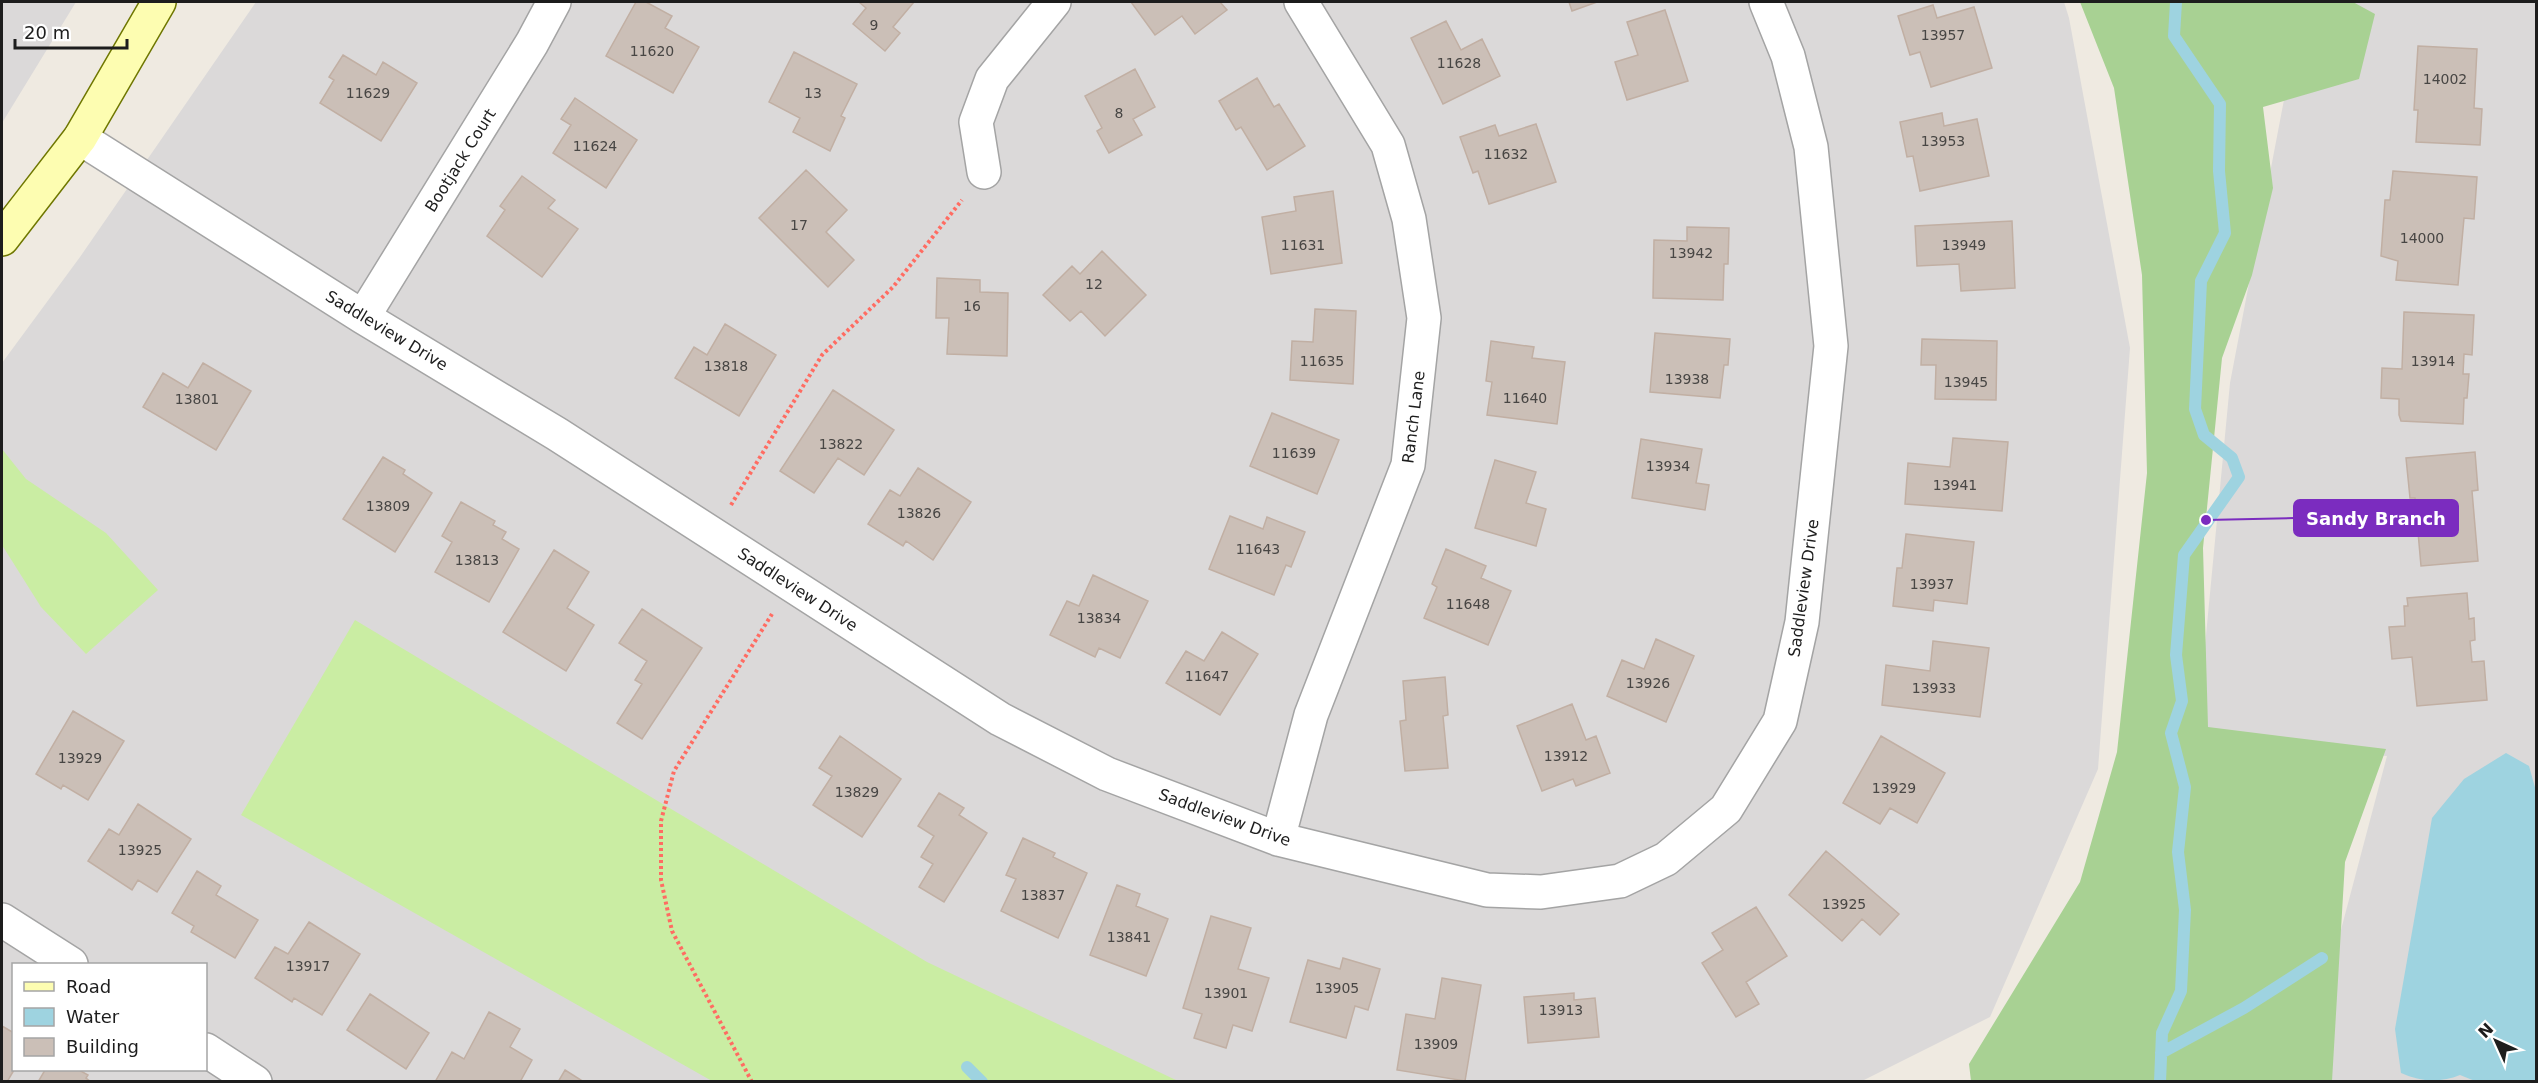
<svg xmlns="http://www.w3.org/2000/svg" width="2538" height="1083" font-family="'DejaVu Sans',sans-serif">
	<rect width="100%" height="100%" fill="#efeae1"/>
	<path fill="#dbd9d9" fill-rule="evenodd" d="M2,2H76L2,123Z
		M256,2H2064L2069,18L2130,348L2098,769L1990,1017L1860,1082H2V363L80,257ZM14,964H206V1070H14Z
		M2294,2H2536V1081H2301L2387,756L2199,743L2203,667L2230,383L2299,21Z"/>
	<path fill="#caeda3" d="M2,449L26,479L106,533L158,590L86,654L41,607L2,545Z
		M355,620L927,962L1178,1081H712L241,815Z"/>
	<path fill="#a8d193" d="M2080,2H2353L2375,14L2359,79L2263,107L2273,188L2252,275L2222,358L2203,548L2208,727L2386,749L2345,862L2332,1081H1971L1969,1064L2080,882L2117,752L2147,473L2142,275L2114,88Z"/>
	<path fill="#9ed3e0" d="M2506,753L2529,766L2536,791V1081H2475L2460,1075C2440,1083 2421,1082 2401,1073L2395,1029L2432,818L2464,779Z"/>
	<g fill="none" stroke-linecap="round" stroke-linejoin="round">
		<path stroke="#9ed3e0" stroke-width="12" d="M2161,1053L2244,1008L2322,958
			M967,1067L982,1082
			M2160,1082L2162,1033L2181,991L2185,910L2178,852L2185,787L2171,733L2182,701L2176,655L2184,555L2239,477L2232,458L2204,435L2195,409L2201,281L2225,233L2219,171L2220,104L2174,36L2176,2"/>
	</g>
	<path fill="#cbbfb7" stroke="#c1afa3" stroke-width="1.5" d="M636,2H646L672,16L665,28L699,47L673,93L606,56Z
		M859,2H914L893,27L900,33L885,51L853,24L866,8Z
		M1131,2H1220L1227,10L1195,34L1182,16L1155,35Z
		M1569,2H1597L1572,11Z
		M1933,5L1937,18L1974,7L1992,68L1931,87L1920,52L1910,55L1898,16Z
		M1665,10L1688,81L1627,100L1615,62L1638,55L1627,22Z
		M1446,21L1461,50L1482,39L1500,76L1443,104L1411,38Z
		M2418,46L2477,49L2474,108L2482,109L2480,145L2416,142L2418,110H2414Z
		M794,52L857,84L841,116L845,118L830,151L793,132L800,118L769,102Z
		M343,55L376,75L383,62L417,83L381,141L320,103L334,80L329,77Z
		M1135,69L1155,107L1133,119L1142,135L1109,153L1097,131L1102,128L1085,96Z
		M1257,78L1274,107L1279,104L1305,146L1267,170L1241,127L1236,130L1219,101Z
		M575,98L637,140L606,188L553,153L571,125L561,119Z
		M1942,113L1944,126L1977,119L1989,176L1920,191L1913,156L1907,157L1900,122Z
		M1536,124L1556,182L1489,204L1478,171L1473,173L1460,137L1495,125L1499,136Z
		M806,170L847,210L826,232L854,260L828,287L759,218Z
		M2393,171L2477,177L2474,219L2464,218L2458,285L2396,280L2398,261L2381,256L2385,200H2390Z
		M522,176L555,200L548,208L578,229L542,277L487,236L505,210L500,206Z
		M1333,191L1342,263L1271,274L1262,217L1296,211L1294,197Z
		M2012,221L2015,288L1961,291L1959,264L1917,266L1915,226Z
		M1687,227L1729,228L1728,264H1724L1723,300L1653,298L1654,240L1687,241Z
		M1102,251L1146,295L1105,336L1081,311L1070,321L1043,295L1072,266L1080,274Z
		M937,278L980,280V292L1008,293L1007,356L947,354L949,318H936Z
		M1315,309L1356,311L1353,384L1290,380L1292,341L1313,342Z
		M2404,312L2474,315L2472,355L2464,354L2463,374H2469L2467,398H2464L2463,424L2401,421L2399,415V399L2381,398L2382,368L2402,369Z
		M725,324L776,355L739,416L675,378L694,347L707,355Z
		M1655,333L1730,339L1728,365H1724L1720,398L1650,392Z
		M1922,339L1997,341L1996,400L1935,399L1936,365H1921Z
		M1491,341L1534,347L1532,358L1565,362L1557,424L1487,415L1492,382L1486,381Z
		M203,363L251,391L216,450L143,407L163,373L188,388Z
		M833,390L894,430L864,475L838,458L814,493L780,471Z
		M1272,413L1339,440L1317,494L1250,466Z
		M1953,438L2008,442L2002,511L1905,504L1908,463L1950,467Z
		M1641,439L1702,449L1696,483L1709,485L1705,510L1632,498Z
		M2475,452L2478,490L2472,491L2478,561L2421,566L2415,498H2410L2406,458Z
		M383,457L405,470L403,474L432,493L395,552L343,519Z
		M1495,460L1536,472L1526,503L1546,509L1536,546L1475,528Z
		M918,468L971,502L933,560L906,541L903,546L868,524L890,490L900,496Z
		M461,502L495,521L493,525L506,532L502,539L519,549L489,602L435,572L452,542L442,536Z
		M1230,516L1263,529L1267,517L1305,532L1291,567L1286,565L1274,595L1209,569Z
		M1906,534L1974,542L1967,604L1934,600L1933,611L1893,606L1897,568H1902Z
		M1446,549L1486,566L1481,578L1511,591L1488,645L1424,618L1437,587L1432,584Z
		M554,550L589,572L567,608L594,625L566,671L503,632Z
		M1093,575L1148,601L1120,658L1099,648L1095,657L1050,635L1067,601L1079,606Z
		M2467,593L2469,619L2474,618L2475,640L2470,641L2472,662L2484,661L2487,700L2417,706L2412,657L2392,659L2389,627L2405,626L2404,606H2408L2407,598Z
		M642,609L702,648L642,739L617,723L642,684L635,680L647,661L619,643Z
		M1222,632L1258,654L1220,715L1166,683L1186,651L1204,661Z
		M1656,639L1694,656L1666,722L1607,696L1622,660L1644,669Z
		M1933,641L1989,648L1980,717L1882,705L1886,665L1930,671Z
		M1445,677L1448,715L1443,716L1448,768L1405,771L1400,721L1406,720L1403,681Z
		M1572,704L1586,740L1596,736L1610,773L1576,786L1573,779L1542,791L1517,726Z
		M73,711L124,741L88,800L63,785L61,789L36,774Z
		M840,736L901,779L862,837L813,805L832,776L819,768Z
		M1881,736L1945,773L1917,823L1890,808L1880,824L1843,803Z
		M939,793L964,808L959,815L987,833L944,902L919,887L933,864L921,857L934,836L918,826Z
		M138,804L191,839L157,892L138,880L132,890L88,861L109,829L119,835Z
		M1023,838L1055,853L1053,857L1087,873L1058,938L1001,911L1016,879L1006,875Z
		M1826,851L1899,914L1880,935L1862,919L1842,941L1789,895Z
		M197,871L221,886L216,895L258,920L235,958L191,932L194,926L172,913Z
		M1117,885L1140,894L1136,906L1168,919L1146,976L1090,955Z
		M1756,907L1787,956L1746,982L1759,1004L1736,1017L1702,963L1723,950L1712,933Z
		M1211,916L1251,928L1238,969L1269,978L1252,1031L1233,1025L1226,1048L1194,1038L1202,1014L1183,1008Z
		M309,922L360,954L322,1015L294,998L292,1002L255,978L275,947L288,954Z
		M1343,958L1380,969L1368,1010L1355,1006L1346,1038L1290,1022L1308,960L1340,969Z
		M1442,978L1481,985L1465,1081L1397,1070L1406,1014L1435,1019Z
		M1574,993V1000L1595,998L1599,1037L1528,1043L1524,997Z
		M370,994L429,1033L406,1069L347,1030Z
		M489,1012L520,1029L510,1047L532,1060L520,1082H435L452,1052L464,1059Z
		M2,1026L14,1033V1070L7,1082H2Z
		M45,1070H79L88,1075L86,1078L91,1082H38Z
		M565,1070L584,1082H558Z"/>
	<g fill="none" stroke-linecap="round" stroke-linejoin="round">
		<defs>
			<path id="street" d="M80,138L363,317L557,434L1000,719L1107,774L1278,839L1487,890L1541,892L1620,881L1666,859L1726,809L1780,721L1802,622L1831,346L1811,147L1788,56L1766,2
				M984,172L976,122L992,79L1054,2
				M363,317L532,43L554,2
				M1278,839L1311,715L1408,465L1424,318L1409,219L1388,145L1301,2
				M2,920L71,964
				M206,1050L255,1082"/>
			<path id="secondary" d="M2,239L80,138L159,2"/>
		</defs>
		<use href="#street" stroke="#a4a4a4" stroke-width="36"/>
		<use href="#secondary" stroke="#6f7700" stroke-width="36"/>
		<path stroke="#ff6c62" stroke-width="4" stroke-dasharray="3 3" stroke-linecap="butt" d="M731,505L822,355L893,287L962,200
			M752,1082L672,931L661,880V821L674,771L772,614"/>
		<use href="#street" stroke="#fff" stroke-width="33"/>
		<use href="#secondary" stroke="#fdfdb1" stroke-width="33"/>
	</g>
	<g text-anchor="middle" stroke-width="4.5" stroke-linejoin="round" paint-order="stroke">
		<g font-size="14" fill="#484644">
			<text x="874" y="30">9</text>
			<text x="1943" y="40">13957</text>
			<text x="652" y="56">11620</text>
			<text x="1459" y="68">11628</text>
			<text x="2445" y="84">14002</text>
			<text x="368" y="98">11629</text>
			<text x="813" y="98">13</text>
			<text x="1119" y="118">8</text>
			<text x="1943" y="146">13953</text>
			<text x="595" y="151">11624</text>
			<text x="1506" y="159">11632</text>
			<text x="799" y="230">17</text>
			<text x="2422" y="243">14000</text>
			<text x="1303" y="250">11631</text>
			<text x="1964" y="250">13949</text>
			<text x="1691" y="258">13942</text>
			<text x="1094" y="289">12</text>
			<text x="972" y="311">16</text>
			<text x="1322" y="366">11635</text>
			<text x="2433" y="366">13914</text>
			<text x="726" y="371">13818</text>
			<text x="1687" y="384">13938</text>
			<text x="1966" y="387">13945</text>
			<text x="1525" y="403">11640</text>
			<text x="197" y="404">13801</text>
			<text x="841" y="449">13822</text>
			<text x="1294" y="458">11639</text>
			<text x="1668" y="471">13934</text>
			<text x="1955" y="490">13941</text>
			<text x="388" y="511">13809</text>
			<text x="919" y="518">13826</text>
			<text x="1258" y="554">11643</text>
			<text x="477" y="565">13813</text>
			<text x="1932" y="589">13937</text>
			<text x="1468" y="609">11648</text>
			<text x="1099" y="623">13834</text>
			<text x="1207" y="681">11647</text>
			<text x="1648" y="688">13926</text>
			<text x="1934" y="693">13933</text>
			<text x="1566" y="761">13912</text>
			<text x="80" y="763">13929</text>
			<text x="1894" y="793">13929</text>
			<text x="857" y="797">13829</text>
			<text x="140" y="855">13925</text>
			<text x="1043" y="900">13837</text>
			<text x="1844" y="909">13925</text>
			<text x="1129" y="942">13841</text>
			<text x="308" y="971">13917</text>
			<text x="1337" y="993">13905</text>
			<text x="1226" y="998">13901</text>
			<text x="1561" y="1015">13913</text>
			<text x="1436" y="1049">13909</text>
		</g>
		<g font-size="16" fill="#1d1d1d" stroke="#fff">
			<text transform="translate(460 160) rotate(-58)" y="6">Bootjack Court</text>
			<text transform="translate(387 330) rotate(31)" y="6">Saddleview Drive</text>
			<text transform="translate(1413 417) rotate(-83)" y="6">Ranch Lane</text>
			<text transform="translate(1803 588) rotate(-82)" y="6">Saddleview Drive</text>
			<text transform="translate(798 589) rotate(33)" y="6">Saddleview Drive</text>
			<text transform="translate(1225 817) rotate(20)" y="6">Saddleview Drive</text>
		</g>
	</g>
	<path fill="none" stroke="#7b2cbf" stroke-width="2" d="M2206 520L2294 518"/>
	<circle fill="#7b2cbf" stroke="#fff" stroke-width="2" cx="2206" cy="520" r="6"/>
	<rect fill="#7b2cbf" stroke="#7b2cbf" stroke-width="2" x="2294" y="500" width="164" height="36" rx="6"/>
	<g font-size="18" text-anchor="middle" font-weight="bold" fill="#fff">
		<text x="2376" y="525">Sandy Branch</text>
	</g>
	<rect width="2538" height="1083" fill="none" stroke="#1d1d1d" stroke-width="6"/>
	<rect x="12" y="963" width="195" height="108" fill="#ffffff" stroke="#a5a5a5" stroke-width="1.5"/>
	<rect x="24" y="982" width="30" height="9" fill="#fdfdb1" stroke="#a5a5a5" stroke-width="1.5"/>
	<text x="66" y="993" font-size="18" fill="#1d1d1d">Road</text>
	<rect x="24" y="1008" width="30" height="18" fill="#9ed3e0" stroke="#a5a5a5" stroke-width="1.5"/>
	<text x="66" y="1023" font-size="18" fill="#1d1d1d">Water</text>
	<rect x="24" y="1038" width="30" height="18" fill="#cbbfb7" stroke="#a5a5a5" stroke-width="1.5"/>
	<text x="66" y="1053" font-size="18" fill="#1d1d1d">Building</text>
	<g transform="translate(2496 1041) rotate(315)" stroke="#ffffff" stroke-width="4.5" paint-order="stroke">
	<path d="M0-4.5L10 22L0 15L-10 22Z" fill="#1d1d1d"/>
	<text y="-9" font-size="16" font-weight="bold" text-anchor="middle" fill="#1d1d1d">N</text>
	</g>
	<path d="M15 39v9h112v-9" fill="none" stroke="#1d1d1d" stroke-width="3"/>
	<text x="24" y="39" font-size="18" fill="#1d1d1d" stroke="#ffffff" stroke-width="4.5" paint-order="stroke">20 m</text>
</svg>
